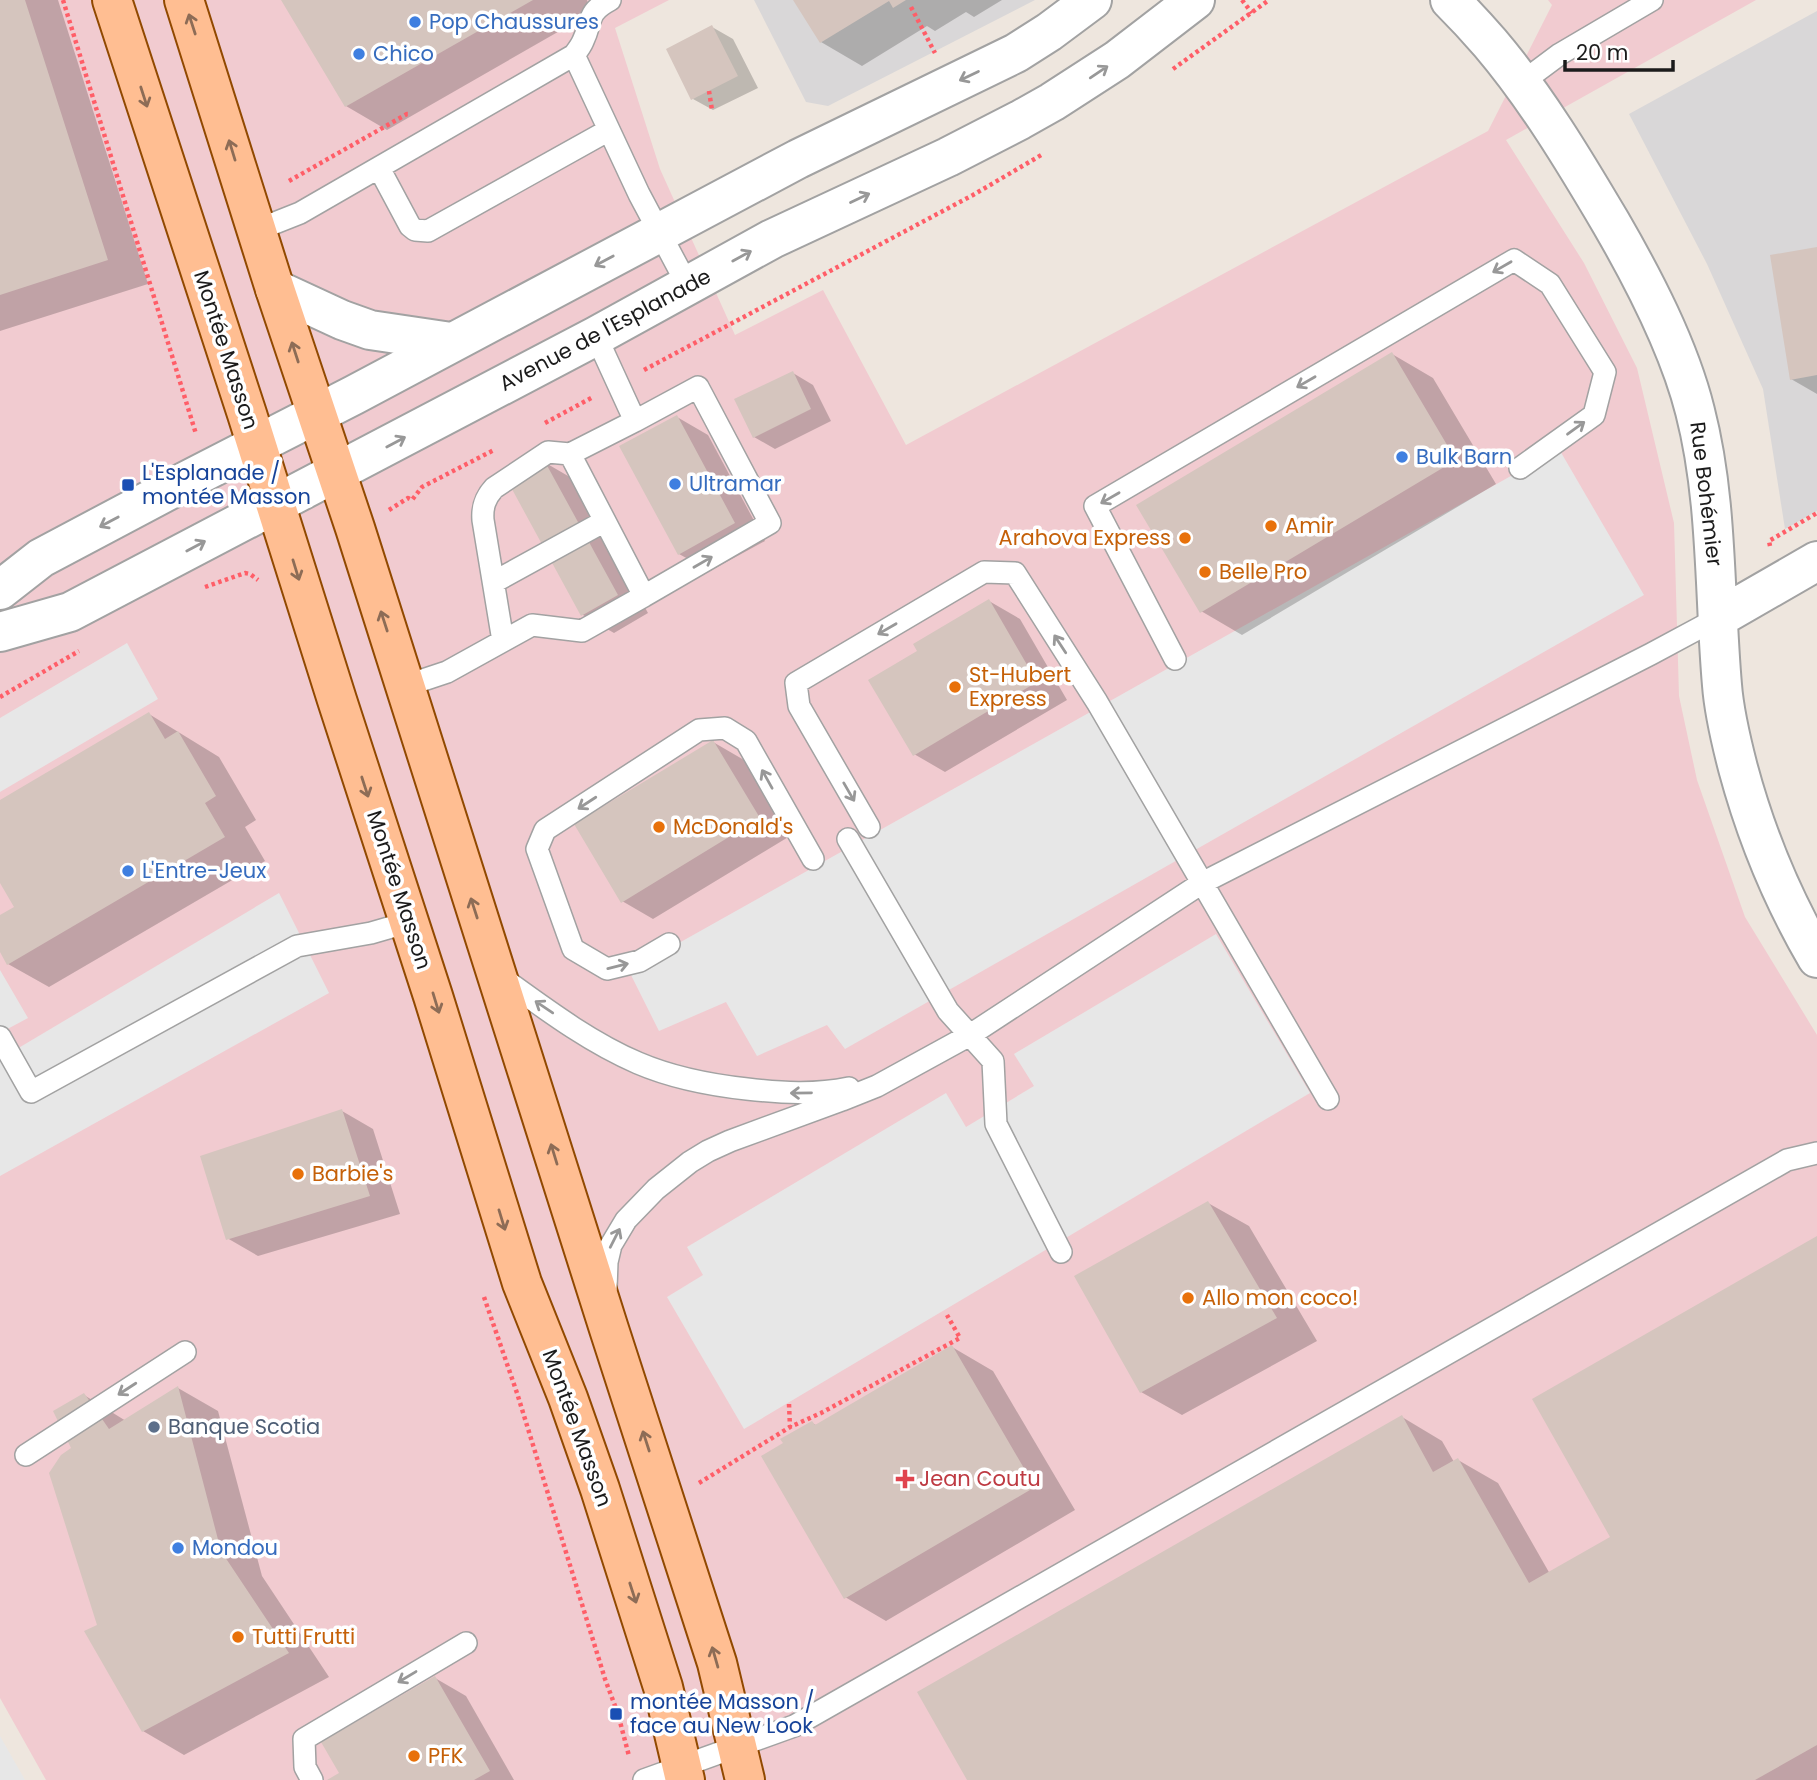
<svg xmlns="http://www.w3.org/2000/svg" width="1817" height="1780" font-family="Poppins,sans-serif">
	<rect width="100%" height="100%" fill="#eee6de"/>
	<path fill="#d9d7d8" d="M754,0H1035L828,106L806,102Z
		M1817,11V511L1785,529L1763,389L1707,264L1629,114Z"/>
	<path fill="#f1cbd0" d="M0,0H669L615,28L660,169L735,335L823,290L906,445L1488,131L1552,5L1548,0H1756L1506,140L1584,263L1637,368L1674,523L1679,696L1697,780L1745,917L1817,1035V1780H46L0,1698Z"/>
	<path fill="#e7e7e7" d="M1559,449L1644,595L845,1049L827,1025L757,1056L726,1002L659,1031L629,971Z
		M127,643L158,699L0,792V718Z
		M279,893L329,993L0,1176V1059Z
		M1216,934L1310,1093L744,1429L667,1297L703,1275L687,1247L946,1093L966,1127L1034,1086L1014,1054Z
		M0,970L28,1018L0,1033Z
		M0,1736L25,1780H0Z"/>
	<path fill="#0003" d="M0,0H58L148,284L0,331Z
		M283,0H587L591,13L387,130L346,106Z
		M795,0H1002L974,17L966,12L935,31L927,26L862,66L821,42Z
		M712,27L733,39L758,88L713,110L693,99Z
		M1817,249V394L1791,379Z
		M1392,354L1433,378L1496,484L1242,635L1201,611Z
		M793,373L813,385L831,421L775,449L754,437Z
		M677,417L708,435L765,541L710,571L679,554Z
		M544,462L575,480L648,613L614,633L583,615Z
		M989,601L1020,619L1067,700L945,772L914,754L920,652Z
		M149,714L219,757L256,820L245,827L265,861L49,987L8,964L0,949V917L16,908L0,880V802Z
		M713,742L744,760L790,836L653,919L622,901Z
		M342,1111L373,1129L400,1214L258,1256L227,1238Z
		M1208,1203L1249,1226L1317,1341L1182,1415L1141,1392Z
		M1817,1238V1780H969L1402,1417L1442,1441L1454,1462L1458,1460L1498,1483L1550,1574L1613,1537Z
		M952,1347L993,1371L1075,1510L886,1621L845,1597L785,1443L812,1423L818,1426Z
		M178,1388L218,1411L262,1576L329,1677L184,1755L143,1731L99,1626L73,1448L84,1395L126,1421Z
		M435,1678L466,1696L514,1780H331L341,1774Z"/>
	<path fill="#d5c5be" d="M0,0H25L108,260L0,295Z
		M281,0H533L345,107Z
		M793,0H906L893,8L889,1L820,43Z
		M712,25L738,76L691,100L666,49Z
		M1817,247V375L1790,380L1770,255Z
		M1392,352L1456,460L1200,613L1136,505Z
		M793,371L811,409L753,438L734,399Z
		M677,415L735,523L678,555L619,446Z
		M544,460L618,595L581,616L507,480Z
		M989,599L1037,682L913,756L868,680L917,651L913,644Z
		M149,712L165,739L178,731L216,796L205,803L225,837L7,965L0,952V915L14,907L0,883V800Z
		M713,740L760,818L621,903L574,824Z
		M342,1109L370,1196L226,1240L200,1156Z
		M1208,1201L1277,1318L1140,1393L1074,1276Z
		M1817,1236V1745L1755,1780H967L917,1692L1402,1415L1433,1472L1458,1458L1529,1583L1610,1537L1532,1399Z
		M952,1345L1035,1487L844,1599L761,1456L783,1443L780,1439L812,1421L815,1425Z
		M178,1386L221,1551L289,1653L142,1732L84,1631L97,1625L49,1473L61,1455L71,1448L53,1411L84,1393L109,1429Z
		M435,1676L490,1771L474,1780H327L339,1773L321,1742Z"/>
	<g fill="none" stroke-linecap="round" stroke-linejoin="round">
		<defs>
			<path id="service" d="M574,55C577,51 581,46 583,41C593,20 586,13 610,0
				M1521,83L1560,54L1652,0
				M379,168L410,226L415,230L428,231L609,130
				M257,230L300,213L574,55L639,194L688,286
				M635,421L698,387L770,523L644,596
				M494,582L605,521
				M503,641L532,625L582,631L644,596L570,454
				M1175,659L1095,506L1514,260L1550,284L1605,372L1594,415L1520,468
				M405,686L447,672L503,641L483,520C482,507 485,498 494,488L548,452L570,454L635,421L596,336
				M869,827L799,706L796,683L984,572L1015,573L1097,702L1328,1099
				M848,839L948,1011L993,1061L996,1124L1061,1252
				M669,944L640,961L607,969L573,949L537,849L545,830L699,730L725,728L746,741L813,859
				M501,977C544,1008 589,1042 638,1063C673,1078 710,1085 747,1089C782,1093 815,1095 849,1088
				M0,1037L31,1092L297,946L371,933L409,922
				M606,1289L607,1262L611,1245L626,1220L656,1189L690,1162L708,1151L730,1141L842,1100L877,1086L970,1035L1202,883L1651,654L1718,618
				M26,1455L185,1352
				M312,1780L305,1767L304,1739L466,1643
				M644,1780L794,1726L1787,1160L1817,1153"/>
			<path id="minor" d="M1450,0C1464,14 1477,28 1490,43C1536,97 1575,162 1611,223C1644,280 1679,347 1695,411C1718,500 1714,594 1722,685C1724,712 1731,741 1738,768C1756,835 1782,898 1817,958
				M1718,618L1817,561"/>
			<path id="tertiary" d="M275,289L342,320L370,330L451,342
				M0,590L41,558L188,480L354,395L798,159L1016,53L1049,32L1092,0
				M0,632L70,612L596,336L772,239L948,157L1020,120L1052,102L1117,60L1195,0"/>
			<path id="primary" d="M112,0L247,414L337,700L433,996L522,1283L568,1398L600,1489L663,1687L685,1780
				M184,0L275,289L355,528L609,1329L717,1663L745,1780"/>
		</defs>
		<use href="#service" stroke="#a2a2a2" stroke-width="24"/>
		<use href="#minor" stroke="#a2a2a2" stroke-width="42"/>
		<use href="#tertiary" stroke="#a2a2a2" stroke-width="42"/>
		<use href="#primary" stroke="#914900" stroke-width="42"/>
		<path stroke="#ff5e68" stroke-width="4.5" stroke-dasharray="3.5 3.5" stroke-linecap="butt" d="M63,0L196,434
			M1242,0L1252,13
			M911,7L935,53
			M1173,69L1269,0
			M709,91L712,110
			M289,181L407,114H411
			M644,370L973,195L1043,154
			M545,423L593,397
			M389,510L408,498L412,500L422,487L494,450
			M1770,546L1769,541L1817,513
			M205,587L245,573L250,574L258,580
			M0,697L79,651
			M484,1297L517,1393L605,1679L618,1714L629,1756
			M789,1404L790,1427
			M699,1483L790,1427L821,1413L960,1338L947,1315"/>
		<use href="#service" stroke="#fff" stroke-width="21"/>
		<use href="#minor" stroke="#fff" stroke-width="38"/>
		<use href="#tertiary" stroke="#fff" stroke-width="38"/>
		<use href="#primary" stroke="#ffbe92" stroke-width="38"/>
	</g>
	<defs><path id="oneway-shaft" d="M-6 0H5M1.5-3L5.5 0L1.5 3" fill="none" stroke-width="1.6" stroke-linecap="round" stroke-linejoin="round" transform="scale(1.75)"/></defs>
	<g stroke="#8d6c56">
		<use href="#oneway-shaft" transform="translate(192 24) rotate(-108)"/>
		<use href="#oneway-shaft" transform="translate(144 97) rotate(72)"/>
		<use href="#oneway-shaft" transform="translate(232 150) rotate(-107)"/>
		<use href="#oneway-shaft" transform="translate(295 352) rotate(-108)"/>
		<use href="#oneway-shaft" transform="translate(296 570) rotate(73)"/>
		<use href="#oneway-shaft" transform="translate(384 621) rotate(-108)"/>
		<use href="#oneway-shaft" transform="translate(365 787) rotate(72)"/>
		<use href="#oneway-shaft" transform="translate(474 908) rotate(-108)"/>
		<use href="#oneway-shaft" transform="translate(436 1003) rotate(73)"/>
		<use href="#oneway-shaft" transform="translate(554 1154) rotate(-107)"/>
		<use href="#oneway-shaft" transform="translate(502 1220) rotate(73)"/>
		<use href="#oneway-shaft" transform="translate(646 1441) rotate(-108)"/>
		<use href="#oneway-shaft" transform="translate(633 1593) rotate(72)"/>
		<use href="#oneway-shaft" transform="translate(715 1657) rotate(-106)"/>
	</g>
	<g stroke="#989898">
		<use href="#oneway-shaft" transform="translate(1099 72) rotate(-34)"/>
		<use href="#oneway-shaft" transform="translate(969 76) rotate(154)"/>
		<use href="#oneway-shaft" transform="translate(860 198) rotate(-25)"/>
		<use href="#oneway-shaft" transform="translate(742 256) rotate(-29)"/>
		<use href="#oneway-shaft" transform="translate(604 261) rotate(152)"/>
		<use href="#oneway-shaft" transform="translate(1502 267) rotate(150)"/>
		<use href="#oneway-shaft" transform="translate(1306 382) rotate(150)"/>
		<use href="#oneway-shaft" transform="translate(1576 428) rotate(-36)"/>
		<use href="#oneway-shaft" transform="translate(396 442) rotate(-28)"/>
		<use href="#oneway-shaft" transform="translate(1110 498) rotate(150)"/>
		<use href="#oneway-shaft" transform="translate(109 522) rotate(152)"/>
		<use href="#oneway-shaft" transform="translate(196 546) rotate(-28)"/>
		<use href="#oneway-shaft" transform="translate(703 562) rotate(-30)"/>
		<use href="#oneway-shaft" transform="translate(887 629) rotate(150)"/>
		<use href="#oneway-shaft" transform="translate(1060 644) rotate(-123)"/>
		<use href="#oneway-shaft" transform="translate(767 779) rotate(-119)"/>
		<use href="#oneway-shaft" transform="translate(849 792) rotate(60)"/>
		<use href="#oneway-shaft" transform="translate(587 803) rotate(147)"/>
		<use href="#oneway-shaft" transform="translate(618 966) rotate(-14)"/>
		<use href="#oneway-shaft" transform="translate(544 1007) rotate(-146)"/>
		<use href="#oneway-shaft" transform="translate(801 1093) rotate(179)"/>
		<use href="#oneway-shaft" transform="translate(615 1238) rotate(-63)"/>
		<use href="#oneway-shaft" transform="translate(127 1389) rotate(147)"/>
		<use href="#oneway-shaft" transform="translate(407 1677) rotate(149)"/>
	</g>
	<g fill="#3f7fe0" stroke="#fff" stroke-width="2.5">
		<circle cx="415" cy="22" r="7"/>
		<circle cx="359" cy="54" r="7"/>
		<circle cx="1402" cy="457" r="7"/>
		<circle cx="675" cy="484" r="7"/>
		<circle cx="128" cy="871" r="7"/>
		<circle cx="178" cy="1548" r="7"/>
	</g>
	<g fill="#1a4fb4" stroke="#fff" stroke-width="2.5">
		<rect x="121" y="478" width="14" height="14" rx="3.5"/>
		<rect x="609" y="1707" width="14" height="14" rx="3.5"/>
	</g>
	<g fill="#e8710a" stroke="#fff" stroke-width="2.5">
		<circle cx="1271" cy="526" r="7"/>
		<circle cx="1185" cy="538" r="7"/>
		<circle cx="1205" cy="572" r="7"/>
		<circle cx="955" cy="687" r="7"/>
		<circle cx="659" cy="827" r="7"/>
		<circle cx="298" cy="1174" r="7"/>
		<circle cx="1188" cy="1298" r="7"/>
		<circle cx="238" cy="1637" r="7"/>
		<circle cx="414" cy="1756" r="7"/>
	</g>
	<circle fill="#5c6f8a" stroke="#fff" stroke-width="2.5" cx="154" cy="1427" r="7"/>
	<path fill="#e0444e" stroke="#fff" stroke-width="2.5" d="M901.5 1468.5h7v7h7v7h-7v7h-7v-7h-7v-7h7z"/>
	<g text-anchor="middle" stroke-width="7" stroke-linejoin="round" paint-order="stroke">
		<g font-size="21" fill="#366cbe" stroke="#fff" text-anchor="start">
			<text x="429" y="29">Pop Chaussures</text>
			<text x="373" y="61">Chico</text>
			<text x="1416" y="464">Bulk Barn</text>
			<text x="689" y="491">Ultramar</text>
			<text x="142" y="878">L'Entre-Jeux</text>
			<text x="192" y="1555">Mondou</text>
		</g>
		<g font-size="21" fill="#1b1b1b" stroke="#fff">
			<text transform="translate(605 330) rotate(-28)" y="7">Avenue de l'Esplanade</text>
			<text transform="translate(226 350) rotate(72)" y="7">Montée Masson</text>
			<text transform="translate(1706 494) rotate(83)" y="7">Rue Bohémier</text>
			<text transform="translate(399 890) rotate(72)" y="7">Montée Masson</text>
			<text transform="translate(577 1428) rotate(70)" y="7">Montée Masson</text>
		</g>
		<g font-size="21" fill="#164399" stroke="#fff" text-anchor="start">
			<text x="142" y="480">L'Esplanade /<tspan x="142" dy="24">montée Masson</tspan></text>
			<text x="630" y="1709">montée Masson /<tspan x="630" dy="24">face au New Look</tspan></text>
		</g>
		<g font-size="21" fill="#c56008" stroke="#fff" text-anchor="start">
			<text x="1285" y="533">Amir</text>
			<text x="1171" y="545" text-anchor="end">Arahova Express</text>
			<text x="1219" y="579">Belle Pro</text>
			<text x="969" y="682">St-Hubert<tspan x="969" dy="24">Express</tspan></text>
			<text x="673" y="834">McDonald's</text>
			<text x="312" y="1181">Barbie's</text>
			<text x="1202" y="1305">Allo mon coco!</text>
			<text x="252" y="1644">Tutti Frutti</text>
			<text x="428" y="1763">PFK</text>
		</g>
		<g font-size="21" fill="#4e5e75" stroke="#fff" text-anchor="start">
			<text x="168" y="1434">Banque Scotia</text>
		</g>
		<g font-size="21" fill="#be3a42" stroke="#fff" text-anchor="start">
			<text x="919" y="1486">Jean Coutu</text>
		</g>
	</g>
	<path d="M1565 60v10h108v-10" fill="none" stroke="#1b1b1b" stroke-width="3.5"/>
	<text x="1576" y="60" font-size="21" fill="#1b1b1b" stroke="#ffffff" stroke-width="5" paint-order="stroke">20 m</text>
</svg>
